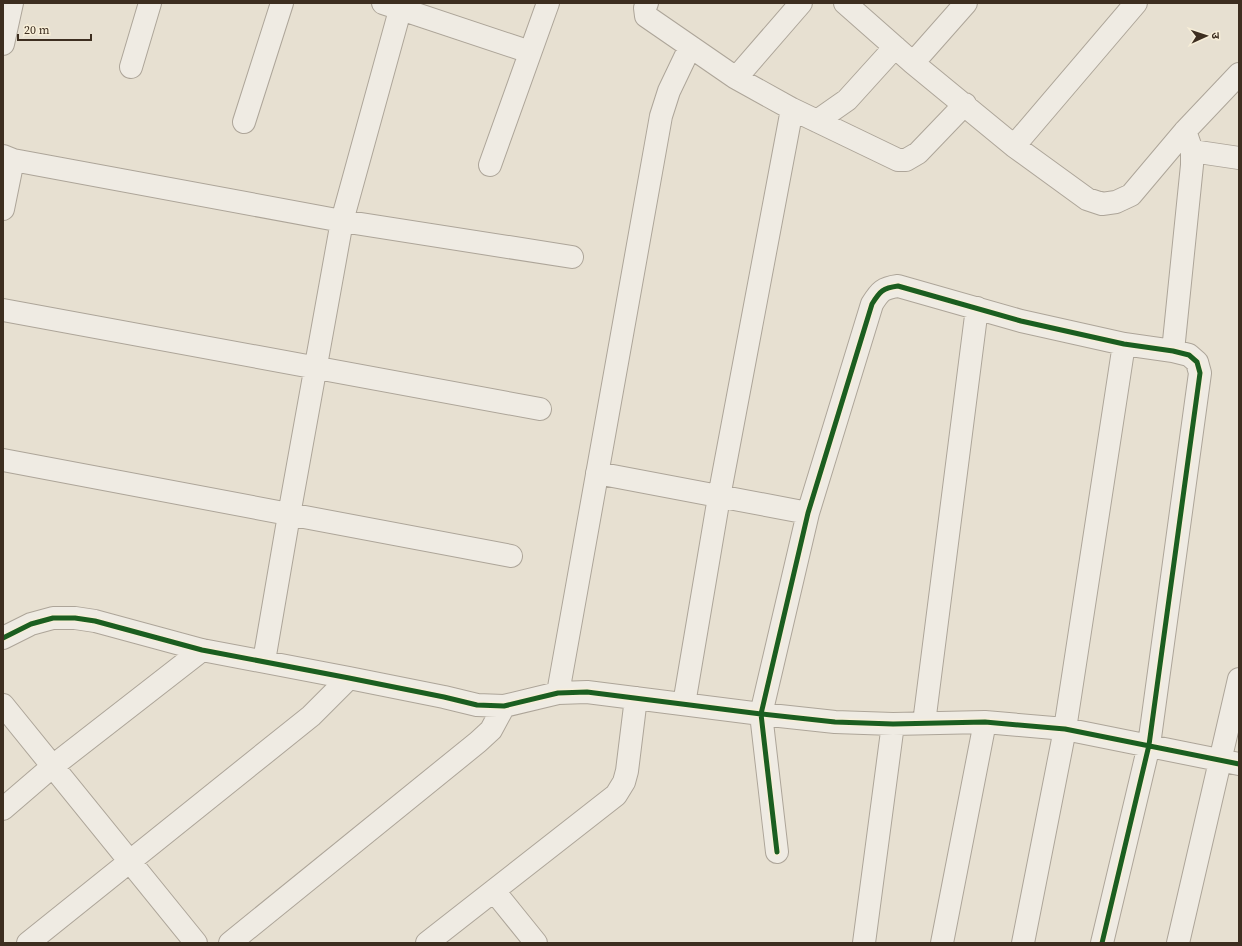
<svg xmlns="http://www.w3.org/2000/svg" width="1242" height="946" font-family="'Source Serif 4','Noto Sans Devanagari',serif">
	<rect width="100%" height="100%" fill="#e7e0d1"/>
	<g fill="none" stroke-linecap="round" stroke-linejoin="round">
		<defs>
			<path id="minor" d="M383,3L530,52
				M647,3L645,8L646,16L736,78L792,109L898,160H906L918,153L965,104
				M845,3L913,63L1014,146L1087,199L1102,204L1116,202L1131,195L1185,131L1239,74
				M3,44L12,3
				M913,63L966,3
				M131,67L150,3
				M736,78L801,3
				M817,121L847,100L895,47
				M244,122L282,3
				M1014,146L1136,3
				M1192,151L1239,158
				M3,156L13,160L342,221L572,257
				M490,165L548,3
				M3,209L13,160
				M3,310L540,409
				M1173,351L1192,165V151L1185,131
				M3,460L511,556
				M597,473L808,513
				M3,638L31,624L53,618H75L95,621L202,650L349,678L444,697L477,705L504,706L558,693L587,692L761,714L835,722L893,724L985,722L1065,729L1239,764
				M264,661L289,515L342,221L402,3
				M558,693L661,116L669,91L690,47
				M684,704L719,497L792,109
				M3,705L196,943
				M924,723L977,308
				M3,809L53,766L202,650
				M777,852L761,714L808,513L872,304C880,291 883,288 898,286L1021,321L1124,344L1173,351L1189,355L1197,362L1200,373L1149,745L1102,943
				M494,891L536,943
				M28,943L311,716L349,678
				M230,943L478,742L491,730L504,706
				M427,943L616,795L624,782L627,771L636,698
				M864,943L893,724
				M942,943L985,722
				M1023,943L1065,729L1124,344
				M1178,943L1239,679"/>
		</defs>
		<use href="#minor" stroke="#ada599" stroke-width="24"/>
		<use href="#minor" stroke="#efebe3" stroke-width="22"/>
		<defs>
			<path id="cycleway" d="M3,638L31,624L53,618H75L95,621L202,650L349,678L444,697L477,705L504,706L558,693L587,692L761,714L835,722L893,724L985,722L1065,729L1239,764
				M777,852L761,714L808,513L872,304C880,291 883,288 898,286L1021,321L1124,344L1173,351L1189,355L1197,362L1200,373L1149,745L1102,943"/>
		</defs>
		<use href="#cycleway" stroke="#f7eed8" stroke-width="8"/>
		<use href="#cycleway" stroke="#1b5e20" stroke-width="5"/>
	</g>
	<rect width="1242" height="946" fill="none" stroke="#3d2e20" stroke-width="8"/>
	<g transform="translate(1206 36) rotate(87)" stroke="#f7eed8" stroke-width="3" paint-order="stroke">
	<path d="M0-3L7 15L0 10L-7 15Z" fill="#3d2e20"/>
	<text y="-6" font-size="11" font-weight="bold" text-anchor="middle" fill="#3d2e20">उ</text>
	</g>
	<path d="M18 34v6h73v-6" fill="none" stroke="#3d2e20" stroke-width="2"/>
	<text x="24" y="34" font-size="12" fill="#3d2e20" stroke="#f7eed8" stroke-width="3" paint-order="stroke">20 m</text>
</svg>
